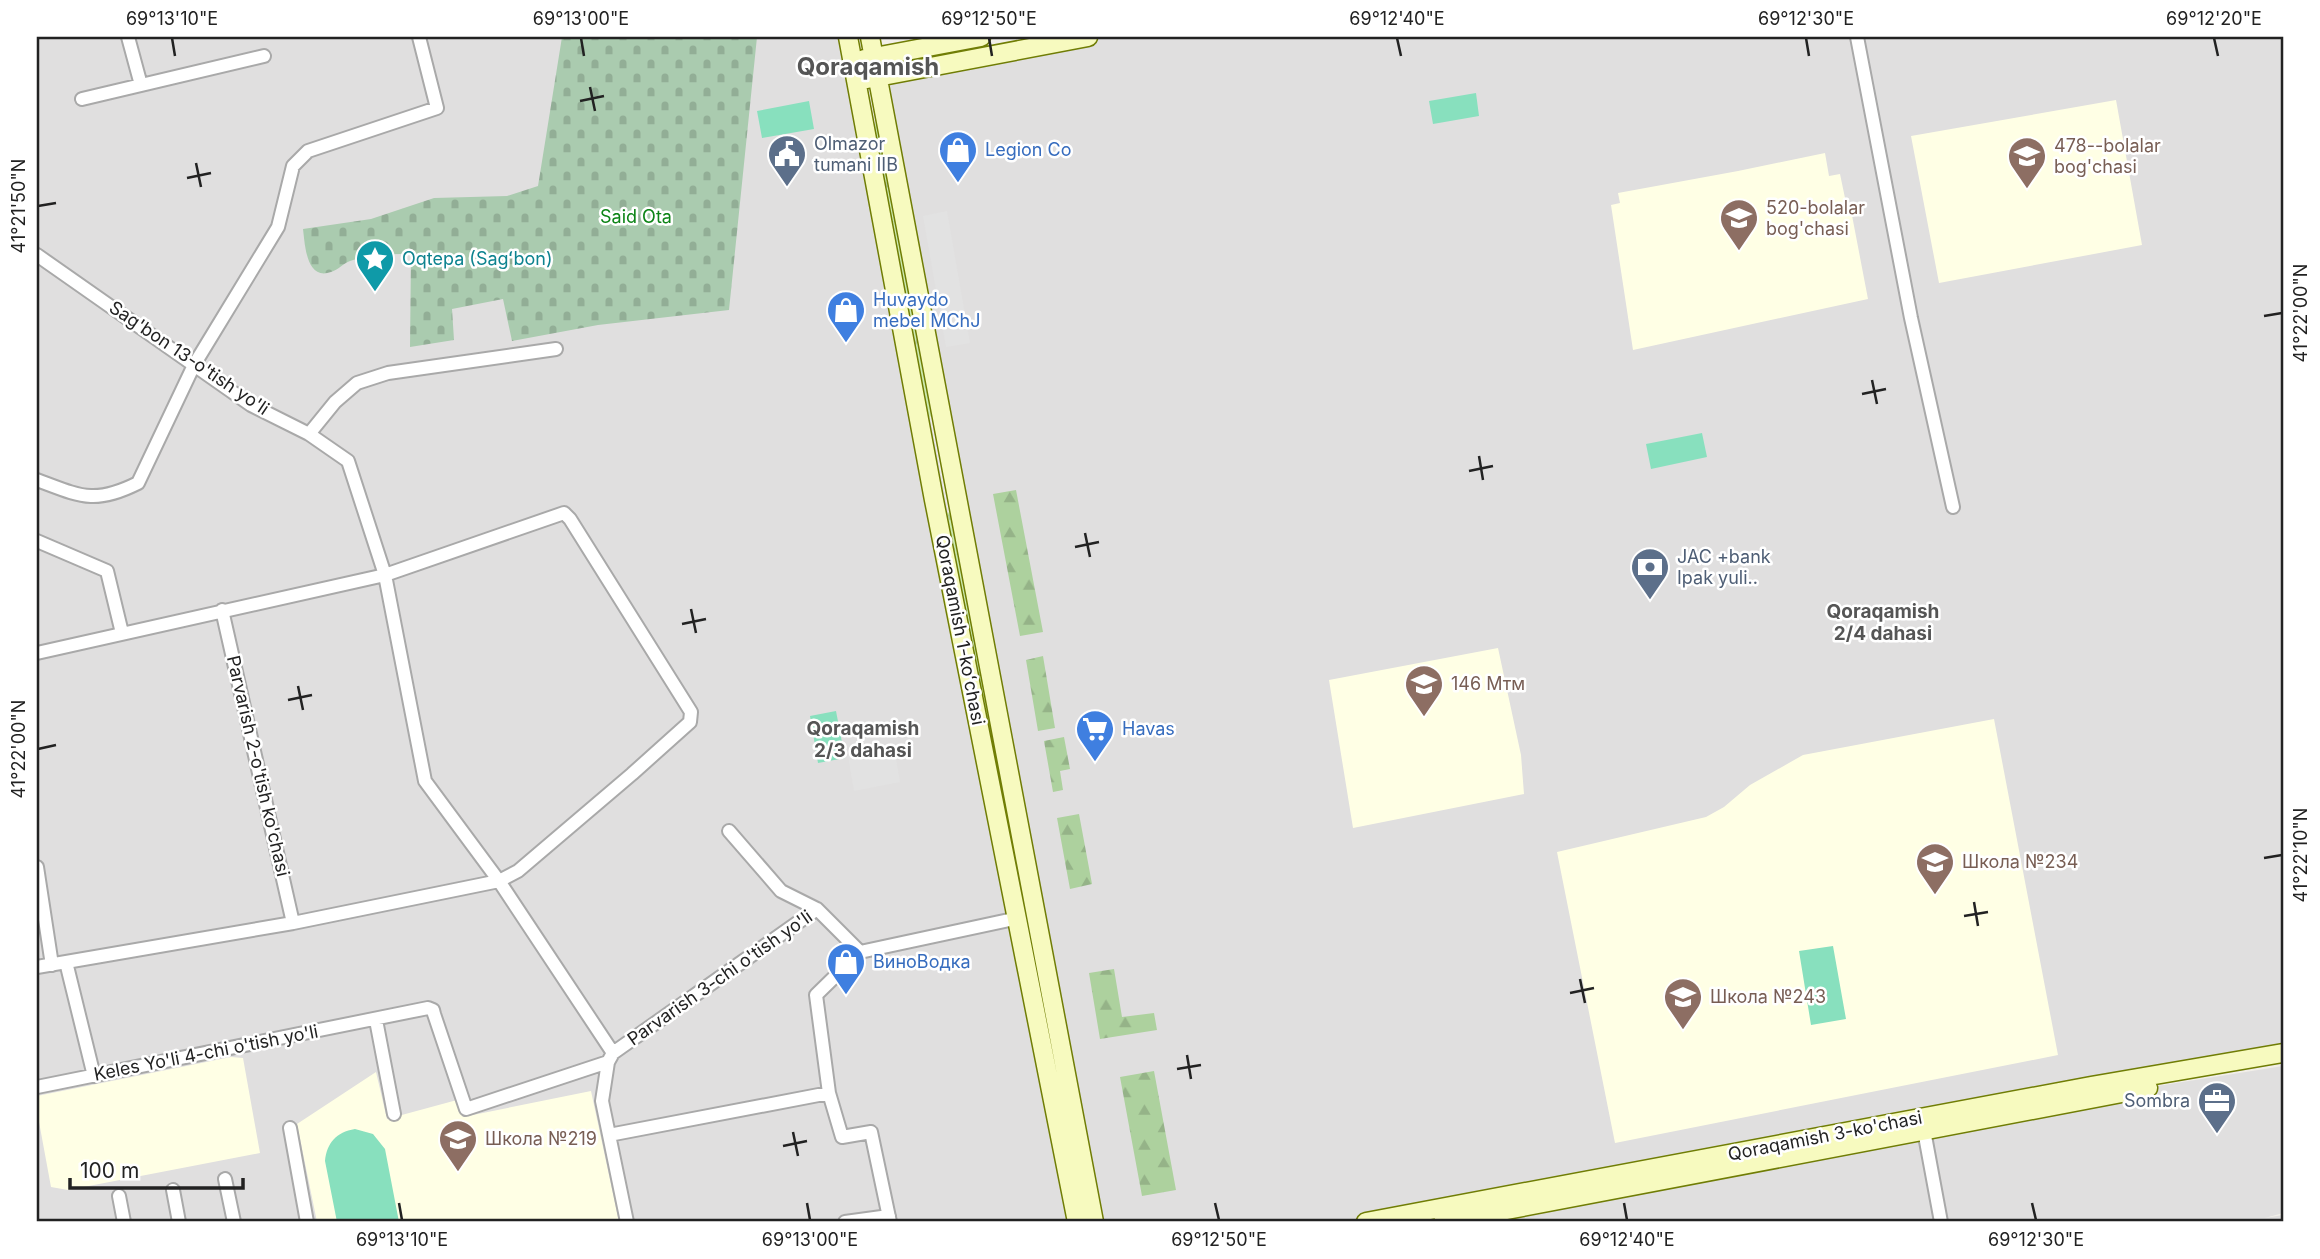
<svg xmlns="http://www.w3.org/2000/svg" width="2320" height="1259" font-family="Inter,sans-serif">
	<defs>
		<pattern id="grass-tufts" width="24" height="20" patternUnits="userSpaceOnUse" patternTransform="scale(1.75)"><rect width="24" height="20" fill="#cdebb0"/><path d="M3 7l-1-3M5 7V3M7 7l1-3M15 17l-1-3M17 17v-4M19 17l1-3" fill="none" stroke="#b0c997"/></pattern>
		<pattern id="forest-firs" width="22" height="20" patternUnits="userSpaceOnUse" patternTransform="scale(1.75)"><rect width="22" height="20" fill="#add19e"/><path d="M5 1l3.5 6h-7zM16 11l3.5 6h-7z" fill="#95b388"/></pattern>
		<pattern id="cemetery-stones" width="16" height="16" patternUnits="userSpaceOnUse" patternTransform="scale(1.75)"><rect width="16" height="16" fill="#aacbaf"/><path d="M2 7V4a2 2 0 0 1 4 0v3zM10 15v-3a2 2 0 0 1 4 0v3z" fill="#92ae96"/></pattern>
	</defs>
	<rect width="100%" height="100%" fill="#f2efe9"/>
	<path fill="#e0dfdf" d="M37,37H858L964,597L955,599L956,602L967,600L1078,1222H37Z
		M1088,37H2283V1053L1366,1222H1094L877,77Z
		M2283,1066V1213L2265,1218L2283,1215V1222H1443L2145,1088Z"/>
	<path fill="#ffffe5" d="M2116,100L2142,245L1939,283L1911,136Z
		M1825,153L1829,176L1840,174L1845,198L1850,205L1868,299L1633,350L1611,205L1620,203L1618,193L1738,171Z
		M1498,648L1521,755L1524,794L1353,828L1329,680Z
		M1994,719L2058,1055L1615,1143L1557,852L1706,817L1724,807L1750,785L1803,755Z
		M231,1057L243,1058L260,1153L68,1190L51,1187L37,1111V1096Z
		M376,1072L387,1119L457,1100L463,1117L591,1091L619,1222H317L297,1124Z"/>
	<path fill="url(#grass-tufts)" d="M877,120L932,415L929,418L874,127Z
		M952,512L1088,1222H1083L946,513Z"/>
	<path fill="url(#forest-firs)" d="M1016,490L1043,632L1020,636L993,494Z
		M1043,656L1055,728L1038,731L1026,660Z
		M1064,737L1070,769L1060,771L1063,790L1053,792L1044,741Z
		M1079,814L1092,884L1070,889L1057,818Z
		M1114,969L1122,1017L1154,1013L1157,1030L1100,1039L1089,973Z
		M1154,1071L1176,1190L1142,1196L1120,1077Z"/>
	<path fill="url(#cemetery-stones)" d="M562,37H757L729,310L598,325L512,341L503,299L452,309L454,340L410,347L411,254C391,254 369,254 350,261C344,263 338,270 331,272C306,281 305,244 303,229L371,219L434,198L507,196L538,186Z"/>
	<path fill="#88e0be" d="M1476,93L1479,116L1433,124L1429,101Z
		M809,101L814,129L762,138L757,111Z
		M1702,433L1707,457L1651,469L1646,444Z
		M836,711L845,758L818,763L810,716Z
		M1833,946L1846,1019L1811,1025L1799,951Z
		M355,1129L373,1134L385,1149L399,1222H337L325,1161C327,1143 336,1132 355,1129Z"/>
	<path fill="#e2e2e2" d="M947,211L970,343L946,347L923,216Z
		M894,747L900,782L854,791L848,756Z"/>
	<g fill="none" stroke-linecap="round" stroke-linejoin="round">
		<defs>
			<path id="minor" d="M128,37L141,85
				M1857,37L1911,318L1953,507
				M82,99L264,56
				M37,255L251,405L309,434L348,461L385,575L425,781L499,881L613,1053
				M309,434L335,402L357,383L388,373L556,349
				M37,480C80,496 94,505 138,483L194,365L278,227L293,166L308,151L437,108L419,37
				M37,541L107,571L122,633
				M222,610L293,923
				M37,653L385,575L564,513L570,519L691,712L690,722L632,774L518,871L499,881L293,923L37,967
				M729,831L781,891L817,909L860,952
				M37,867L52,965
				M860,952L1018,918
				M66,962L94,1076
				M376,1020L394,1114
				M37,1087L428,1008L433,1010L434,1014L466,1109L608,1062
				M829,1093L816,995L860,952
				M1923,1125L1941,1222
				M290,1128L307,1222
				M609,1135L829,1093L842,1137L871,1132L890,1222
				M225,1179L234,1222
				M173,1190L179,1222
				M119,1196L124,1222
				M627,1222L602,1101L608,1062L613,1053L817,909
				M845,1222L889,1216"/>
			<path id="secondary" d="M848,37L934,500L1077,1222
				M870,37L1094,1222
				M864,59L981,37
				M867,79L1088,37
				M1366,1222L2091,1086L2283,1053
				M1443,1222L2148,1088"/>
		</defs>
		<use href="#minor" stroke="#a9a9a9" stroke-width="16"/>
		<use href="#secondary" stroke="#707d05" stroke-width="21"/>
		<use href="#minor" stroke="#fff" stroke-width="12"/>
		<use href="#secondary" stroke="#f7fabf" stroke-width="18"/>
	</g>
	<path fill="none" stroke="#222" stroke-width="2.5" d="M172,38L175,56M581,38L584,56M989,38L992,56M1397,38L1401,56M1806,38L1809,56M2214,38L2218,56M590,87L595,111M580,101L604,96M196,163L201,187M187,178L211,173M38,206L56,203M2264,316L2282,313M1872,380L1877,404M1862,394L1886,389M1479,456L1483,480M1469,471L1493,466M1085,533L1090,557M1075,547L1099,542M691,609L696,633M682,624L706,619M298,686L303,710M288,700L312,695M38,749L56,745M2264,858L2282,855M1974,902L1978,926M1964,916L1988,912M1580,979L1585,1003M1570,993L1594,988M1187,1055L1191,1079M1177,1069L1201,1065M793,1132L798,1156M783,1146L807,1141M399,1203L402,1220M807,1203L810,1220M1215,1203L1219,1220M1624,1203L1627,1220M2032,1203L2036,1220"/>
	<defs>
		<symbol id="shop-pin" viewBox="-11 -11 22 30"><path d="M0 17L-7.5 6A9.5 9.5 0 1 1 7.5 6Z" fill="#3f7fe0" stroke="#fff"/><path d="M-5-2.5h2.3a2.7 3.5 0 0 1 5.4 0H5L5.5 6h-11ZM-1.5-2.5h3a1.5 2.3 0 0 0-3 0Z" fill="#fff"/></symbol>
		<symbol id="civic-pin" viewBox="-11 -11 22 30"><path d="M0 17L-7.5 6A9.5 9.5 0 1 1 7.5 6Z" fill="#5c6f8a" stroke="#fff"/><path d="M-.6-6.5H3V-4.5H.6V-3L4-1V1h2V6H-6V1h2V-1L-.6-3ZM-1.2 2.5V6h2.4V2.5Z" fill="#fff"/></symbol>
		<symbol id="school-pin" viewBox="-11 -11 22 30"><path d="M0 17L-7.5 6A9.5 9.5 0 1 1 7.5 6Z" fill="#8d6e63" stroke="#fff"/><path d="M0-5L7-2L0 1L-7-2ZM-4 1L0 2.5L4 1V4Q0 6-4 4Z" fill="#fff"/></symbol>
		<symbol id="sight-pin" viewBox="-11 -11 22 30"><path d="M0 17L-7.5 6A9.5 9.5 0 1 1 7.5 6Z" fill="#0f9aa8" stroke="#fff"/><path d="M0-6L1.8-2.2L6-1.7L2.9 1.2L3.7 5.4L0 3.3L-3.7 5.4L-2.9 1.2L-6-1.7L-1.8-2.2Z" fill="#fff"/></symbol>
		<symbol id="bank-pin" viewBox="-11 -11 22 30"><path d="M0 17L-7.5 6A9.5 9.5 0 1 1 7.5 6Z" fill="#5c6f8a" stroke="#fff"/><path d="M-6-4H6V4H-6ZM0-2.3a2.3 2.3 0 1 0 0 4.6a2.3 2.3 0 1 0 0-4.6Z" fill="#fff"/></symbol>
		<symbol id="supermarket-pin" viewBox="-11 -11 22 30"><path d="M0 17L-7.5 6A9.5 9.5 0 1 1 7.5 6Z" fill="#3f7fe0" stroke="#fff"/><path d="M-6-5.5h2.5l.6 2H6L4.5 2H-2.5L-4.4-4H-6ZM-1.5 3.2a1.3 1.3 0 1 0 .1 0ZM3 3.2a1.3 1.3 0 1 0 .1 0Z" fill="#fff"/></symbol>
		<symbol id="office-pin" viewBox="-11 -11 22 30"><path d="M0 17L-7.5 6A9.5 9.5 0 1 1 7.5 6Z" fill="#5c6f8a" stroke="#fff"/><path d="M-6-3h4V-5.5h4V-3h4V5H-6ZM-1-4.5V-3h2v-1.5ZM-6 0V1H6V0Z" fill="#fff"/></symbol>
	</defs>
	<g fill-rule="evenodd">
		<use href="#shop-pin" x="936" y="128" width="44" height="60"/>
		<use href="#civic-pin" x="765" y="132" width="44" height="60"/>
		<use href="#school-pin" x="2005" y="134" width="44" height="60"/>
		<use href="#school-pin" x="1717" y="196" width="44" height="60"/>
		<use href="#sight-pin" x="353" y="237" width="44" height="60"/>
		<use href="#shop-pin" x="824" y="288" width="44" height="60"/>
		<use href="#bank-pin" x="1628" y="545" width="44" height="60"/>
		<use href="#school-pin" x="1402" y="662" width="44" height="60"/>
		<use href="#supermarket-pin" x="1073" y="707" width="44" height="60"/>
		<use href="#school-pin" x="1913" y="840" width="44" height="60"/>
		<use href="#shop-pin" x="824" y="940" width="44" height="60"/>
		<use href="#school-pin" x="1661" y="975" width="44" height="60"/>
		<use href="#office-pin" x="2195" y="1079" width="44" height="60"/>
		<use href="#school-pin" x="436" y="1117" width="44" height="60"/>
	</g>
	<g text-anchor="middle" stroke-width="5" stroke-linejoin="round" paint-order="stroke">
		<g font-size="18" fill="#4e5e75" stroke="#fff" text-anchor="start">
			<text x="814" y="150">Olmazor<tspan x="814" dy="21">tumani IIB</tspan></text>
			<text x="1677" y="563">JAC +bank<tspan x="1677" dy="21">Ipak yuli..</tspan></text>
			<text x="2190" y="1107" text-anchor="end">Sombra</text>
		</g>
		<g font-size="18" fill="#785e54" stroke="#fff" text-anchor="start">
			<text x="2054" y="152">478--bolalar<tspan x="2054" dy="21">bog'chasi</tspan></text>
			<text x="1766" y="214">520-bolalar<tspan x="1766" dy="21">bog'chasi</tspan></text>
			<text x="1451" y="690">146 Мтм</text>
			<text x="1962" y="868">Школа №234</text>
			<text x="1710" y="1003">Школа №243</text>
			<text x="485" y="1145">Школа №219</text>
		</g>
		<g font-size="18" fill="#366cbe" stroke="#fff" text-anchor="start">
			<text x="985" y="156">Legion Co</text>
			<text x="873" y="306">Huvaydo<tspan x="873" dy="21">mebel MChJ</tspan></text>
			<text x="1122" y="735">Havas</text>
			<text x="873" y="968">ВиноВодка</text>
		</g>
		<g font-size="18" fill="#0c8416" stroke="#fff">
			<text x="636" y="223">Said Ota</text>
		</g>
		<g font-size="18" fill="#0d838f" stroke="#fff" text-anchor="start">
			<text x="402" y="265">Oqtepa (Sagʻbon)</text>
		</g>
		<g font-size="18" fill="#222" stroke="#fff">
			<text transform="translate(189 358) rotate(34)" y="6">Sag'bon 13-o'tish yo'li</text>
			<text transform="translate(960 630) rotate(79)" y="6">Qoraqamish 1-koʻchasi</text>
			<text transform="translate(258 766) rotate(77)" y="6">Parvarish 2-o'tish ko'chasi</text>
			<text transform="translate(720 978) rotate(-35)" y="6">Parvarish 3-chi o'tish yo'li</text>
			<text transform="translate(206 1053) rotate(-11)" y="6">Keles Yo'li 4-chi o'tish yo'li</text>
			<text transform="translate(1825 1136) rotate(-11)" y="6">Qoraqamish 3-ko'chasi</text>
		</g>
		<g font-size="19" font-weight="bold" fill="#555" stroke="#fff">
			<text x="1883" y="618">Qoraqamish<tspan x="1883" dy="22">2/4 dahasi</tspan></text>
			<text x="863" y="735">Qoraqamish<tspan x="863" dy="22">2/3 dahasi</tspan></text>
		</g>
		<g font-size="24" font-weight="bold" fill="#555" stroke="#fff">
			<text x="868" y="75">Qoraqamish</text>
		</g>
	</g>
	<rect width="2320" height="1259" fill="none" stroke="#ffffff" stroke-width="77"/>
	<path d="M70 1178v10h173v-10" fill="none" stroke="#222222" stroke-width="3.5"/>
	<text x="80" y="1178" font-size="21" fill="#222222" stroke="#ffffff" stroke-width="5" paint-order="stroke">100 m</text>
	<rect x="38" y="38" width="2244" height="1182" fill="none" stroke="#222" stroke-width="2.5"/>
	<g font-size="18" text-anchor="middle" fill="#222">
		<text x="172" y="25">69°13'10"E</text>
		<text x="581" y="25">69°13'00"E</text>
		<text x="989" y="25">69°12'50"E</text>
		<text x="1397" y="25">69°12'40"E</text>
		<text x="1806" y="25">69°12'30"E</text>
		<text x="2214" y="25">69°12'20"E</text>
		<text transform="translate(19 206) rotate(-90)" y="6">41°21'50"N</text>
		<text transform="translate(2301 313) rotate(-90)" y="6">41°22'00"N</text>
		<text transform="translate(19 749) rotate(-90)" y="6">41°22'00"N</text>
		<text transform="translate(2301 855) rotate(-90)" y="6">41°22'10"N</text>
		<text x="402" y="1246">69°13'10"E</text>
		<text x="810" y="1246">69°13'00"E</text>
		<text x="1219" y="1246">69°12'50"E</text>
		<text x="1627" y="1246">69°12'40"E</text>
		<text x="2036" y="1246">69°12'30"E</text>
	</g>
</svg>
